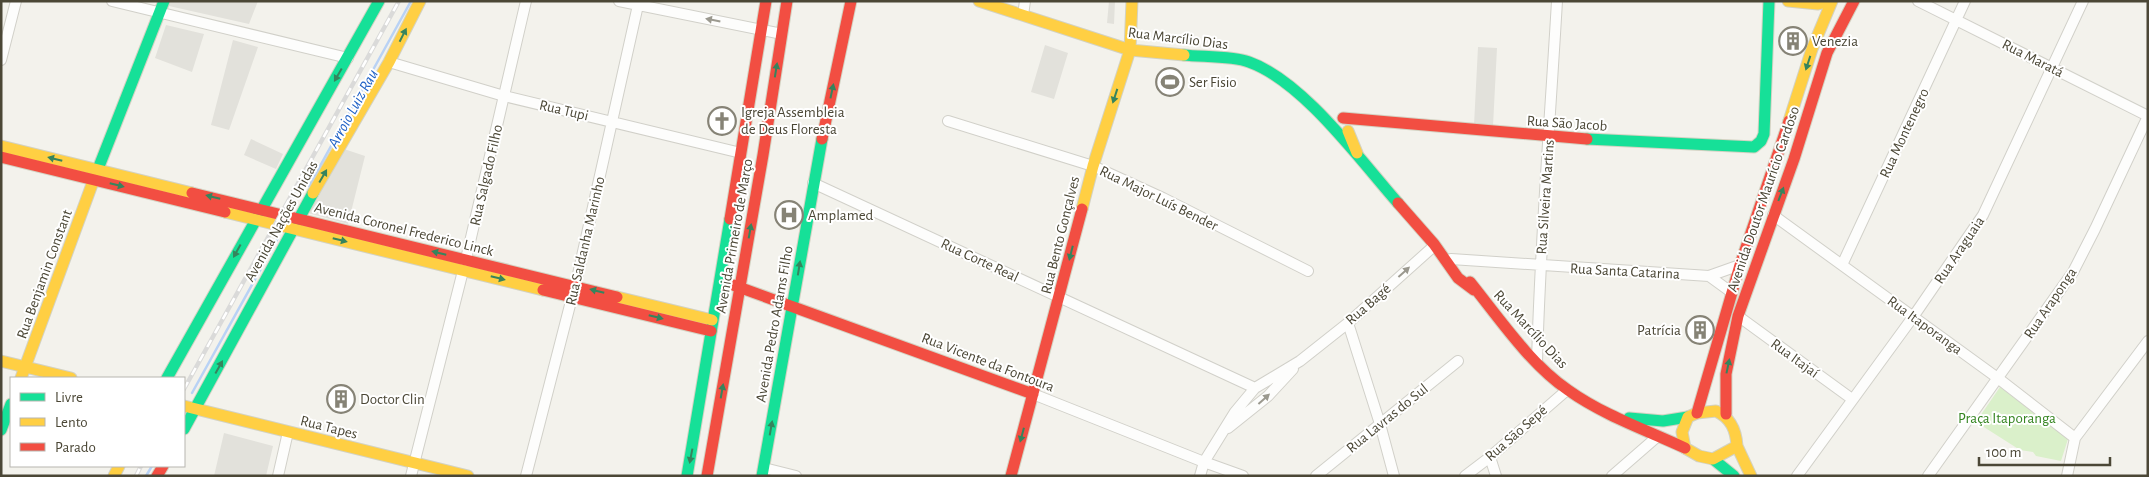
<svg xmlns="http://www.w3.org/2000/svg" width="2149" height="477" font-family="'Alegreya Sans',sans-serif">
	<rect width="100%" height="100%" fill="#f3f2ec"/>
	<path fill="#daf0ca" d="M2000,387L2068,439L2061,461L2036,456L2033,452L2020,450L1976,422Z"/>
	<path fill="#e2e1db" d="M171,1H258L249,24L169,6Z
		M1109,1H1115L1114,24L1107,23Z
		M166,25L204,34L192,72L155,58Z
		M233,40L258,47L229,130L211,125Z
		M1045,45L1068,53L1054,99L1031,92Z
		M1478,47L1497,48L1493,126L1474,125Z
		M251,139L283,154L276,169L244,155Z
		M344,149L365,156L348,224L308,213Z
		M224,433L273,446L266,476H214Z"/>
	<g fill="none" stroke-linecap="round" stroke-linejoin="round">
		<path stroke="#b9d2f5" stroke-width="2.5" d="M309,186L411,1
			M192,393L278,238
			M146,476L152,466"/>
		<defs>
			<path id="street" d="M112,1L348,58
				M619,1L782,34
				M1918,1L2148,116L2095,229L2073,272L1928,476
				M1023,15L1025,1
				M1,60L16,1
				M389,62L504,96L741,153
				M948,121L1093,166L1163,198L1308,271
				M813,183L1255,388
				M1773,215L1999,379L2075,438
				M1451,259L1709,276L1740,265
				M1842,265L1965,1
				M1709,276L1731,292
				M1738,316L1852,399
				M1348,323L1380,424L1394,476
				M1537,363C1540,242 1550,122 1557,1
				M1033,394L1204,462L1243,476
				M1228,428L1268,396L1293,369
				M1490,457L1496,476
				M764,468L796,476
				M278,476L288,432
				M411,476L466,259L526,1
				M526,476L578,274L638,5
				M1200,476L1204,462L1235,412L1255,388L1300,361L1348,323L1434,246
				M1316,476L1458,361
				M1465,476L1490,457L1567,390
				M1612,476L1658,436
				M1797,476L1913,317L1983,215L2083,1
				M2067,476L2075,438L2148,341"/>
			<path id="fast" d="M1184,55C1202,57 1233,56 1249,62C1303,81 1360,160 1398,203
				M1587,139L1754,147L1761,141L1764,134L1769,1
				M98,169L164,1
				M167,378L379,1
				M1629,418L1663,421L1688,417
				M184,429L313,193
				M1,430L11,404
				M1713,459L1734,476
				M687,476L730,219
				M762,476L822,139"/>
			<path id="slow" d="M979,1L1130,50L1184,55
				M1788,1L1818,4L1831,1
				M1789,121L1812,49L1832,1
				M1348,131L1357,153
				M1,146L192,193
				M313,193L389,62L420,1
				M1082,209L1093,166L1130,50L1132,1
				M225,212L543,290
				M617,297L712,320
				M1,361L71,378
				M21,378L94,179
				M184,406L468,476
				M1716,411C1731,418 1736,430 1737,446L1713,459L1699,456L1685,448L1682,432L1688,417L1697,413Z
				M1737,446L1751,476
				M114,476L119,466"/>
			<path id="jam" d="M1343,118L1587,139
				M822,139L851,1
				M1,157L225,212
				M192,193L617,297
				M1398,203L1434,244L1458,278L1474,290
				M730,219L766,1
				M1470,282C1499,318 1530,364 1568,390C1603,415 1646,430 1685,448
				M733,285L1033,394
				M543,290L711,331
				M1697,413L1740,265L1789,121
				M1726,414V374L1738,316L1794,159L1827,53L1854,1
				M157,476L163,466
				M707,476L763,155L787,1
				M1011,476L1082,209"/>
		</defs>
		<use href="#street" stroke="#d1d0c9" stroke-width="12"/>
		<use href="#fast" stroke="#d3d2c2" stroke-width="13"/>
		<use href="#slow" stroke="#d3d2c2" stroke-width="13"/>
		<use href="#jam" stroke="#d3d2c2" stroke-width="13"/>
		<use href="#street" stroke="#fdfdfc" stroke-width="10"/>
		<use href="#fast" stroke="#16e098" stroke-width="11"/>
		<use href="#slow" stroke="#ffcf43" stroke-width="11"/>
		<use href="#jam" stroke="#f24e42" stroke-width="11"/>
		<defs>
			<path id="rail" d="M184,389L399,1
				M136,476L141,466"/>
		</defs>
		<use href="#rail" stroke="#dadad9" stroke-width="4.5"/>
		<use href="#rail" stroke="#fff" stroke-width="2.5" stroke-dasharray="8" stroke-linecap="butt"/>
	</g>
	<defs><path id="oneway-solid" d="M-6-.8H1V-3.2L6.5 0L1 3.2V.8H-6Z" transform="scale(1.25)"/></defs>
	<g fill="#9b998f">
		<use href="#oneway-solid" transform="translate(713 20) rotate(-169)"/>
		<use href="#oneway-solid" transform="translate(1404 272) rotate(-42)"/>
		<use href="#oneway-solid" transform="translate(1264 399) rotate(-42)"/>
	</g>
	<g fill="#36845d">
		<use href="#oneway-solid" transform="translate(403 35) rotate(-63)"/>
		<use href="#oneway-solid" transform="translate(1808 63) rotate(108)"/>
		<use href="#oneway-solid" transform="translate(776 70) rotate(-81)"/>
		<use href="#oneway-solid" transform="translate(338 75) rotate(120)"/>
		<use href="#oneway-solid" transform="translate(832 91) rotate(-78)"/>
		<use href="#oneway-solid" transform="translate(1115 96) rotate(108)"/>
		<use href="#oneway-solid" transform="translate(55 159) rotate(-166)"/>
		<use href="#oneway-solid" transform="translate(323 176) rotate(-60)"/>
		<use href="#oneway-solid" transform="translate(117 185) rotate(14)"/>
		<use href="#oneway-solid" transform="translate(1781 194) rotate(-69)"/>
		<use href="#oneway-solid" transform="translate(213 197) rotate(-166)"/>
		<use href="#oneway-solid" transform="translate(750 231) rotate(-80)"/>
		<use href="#oneway-solid" transform="translate(340 240) rotate(14)"/>
		<use href="#oneway-solid" transform="translate(237 251) rotate(119)"/>
		<use href="#oneway-solid" transform="translate(439 253) rotate(-166)"/>
		<use href="#oneway-solid" transform="translate(1071 253) rotate(104)"/>
		<use href="#oneway-solid" transform="translate(799 268) rotate(-81)"/>
		<use href="#oneway-solid" transform="translate(498 278) rotate(14)"/>
		<use href="#oneway-solid" transform="translate(597 291) rotate(-166)"/>
		<use href="#oneway-solid" transform="translate(656 317) rotate(14)"/>
		<use href="#oneway-solid" transform="translate(1728 366) rotate(-78)"/>
		<use href="#oneway-solid" transform="translate(219 367) rotate(-61)"/>
		<use href="#oneway-solid" transform="translate(722 391) rotate(-80)"/>
		<use href="#oneway-solid" transform="translate(771 428) rotate(-80)"/>
		<use href="#oneway-solid" transform="translate(1022 435) rotate(105)"/>
		<use href="#oneway-solid" transform="translate(691 456) rotate(101)"/>
	</g>
	<defs>
		<symbol id="building-ring" viewBox="-11 -11 22 22"><circle r="9.5" fill="#fff" stroke="#868376" stroke-width="1.5"/><path d="M-4-6H4V6H1V3H-1V6H-4ZM-2.5-4.3h1.7v1.8h-1.7ZM.8-4.3h1.7v1.8H.8ZM-2.5-1h1.7V.8h-1.7ZM.8-1h1.7V.8H.8Z" fill="#868376"/></symbol>
		<symbol id="stadium-ring" viewBox="-11 -11 22 22"><circle r="9.5" fill="#fff" stroke="#868376" stroke-width="1.5"/><path d="M0-5a6.5 5 0 1 0 0 10a6.5 5 0 1 0 0-10ZM-3.5-1.8h7v3.6h-7Z" fill="#868376"/></symbol>
		<symbol id="church-ring" viewBox="-11 -11 22 22"><circle r="9.5" fill="#fff" stroke="#868376" stroke-width="1.5"/><path d="M-1.2-6h2.4v3.5h3.3v2.4h-3.3V6h-2.4V-.1h-3.3v-2.4h3.3Z" fill="#868376"/></symbol>
		<symbol id="hospital-ring" viewBox="-11 -11 22 22"><circle r="9.5" fill="#fff" stroke="#868376" stroke-width="1.5"/><path d="M-5-5h3v3.5h4V-5h3V5h-3V1.5h-4V5h-3Z" fill="#868376"/></symbol>
	</defs>
	<g fill-rule="evenodd">
		<use href="#building-ring" x="1777" y="25" width="32" height="32"/>
		<use href="#stadium-ring" x="1154" y="66" width="32" height="32"/>
		<use href="#church-ring" x="706" y="105" width="32" height="32"/>
		<use href="#hospital-ring" x="773" y="199" width="32" height="32"/>
		<use href="#building-ring" x="1684" y="314" width="32" height="32"/>
		<use href="#building-ring" x="325" y="383" width="32" height="32"/>
	</g>
	<g text-anchor="middle" stroke-width="4" stroke-linejoin="round" paint-order="stroke">
		<g font-size="15" fill="#4b4736" stroke="#fff">
			<text transform="translate(1178 38) rotate(7)" y="5">Rua Marcílio Dias</text>
			<text transform="translate(2033 58) rotate(27)" y="5">Rua Maratá</text>
			<text transform="translate(564 110) rotate(13)" y="5">Rua Tupi</text>
			<text transform="translate(1567 123) rotate(4)" y="5">Rua São Jacob</text>
			<text transform="translate(1904 133) rotate(-65)" y="5">Rua Montenegro</text>
			<text transform="translate(486 175) rotate(-77)" y="5">Rua Salgado Filho</text>
			<text transform="translate(1545 197) rotate(-86)" y="5">Rua Silveira Martins</text>
			<text transform="translate(1159 198) rotate(26)" y="5">Rua Major Luís Bender</text>
			<text transform="translate(1763 199) rotate(-71)" y="5">Avenida Doutor Maurício Cardoso</text>
			<text transform="translate(281 221) rotate(-61)" y="5">Avenida Nações Unidas</text>
			<text transform="translate(404 229) rotate(14)" y="5">Avenida Coronel Frederico Linck</text>
			<text transform="translate(1060 235) rotate(-76)" y="5">Rua Bento Gonçalves</text>
			<text transform="translate(734 236) rotate(-80)" y="5">Avenida Primeiro de Março</text>
			<text transform="translate(585 241) rotate(-77)" y="5">Rua Saldanha Marinho</text>
			<text transform="translate(1959 250) rotate(-56)" y="5">Rua Araguaia</text>
			<text transform="translate(980 260) rotate(25)" y="5">Rua Corte Real</text>
			<text transform="translate(1625 271) rotate(3)" y="5">Rua Santa Catarina</text>
			<text transform="translate(44 274) rotate(-70)" y="5">Rua Benjamin Constant</text>
			<text transform="translate(2050 303) rotate(-56)" y="5">Rua Araponga</text>
			<text transform="translate(1368 304) rotate(-41)" y="5">Rua Bagé</text>
			<text transform="translate(774 324) rotate(-80)" y="5">Avenida Pedro Adams Filho</text>
			<text transform="translate(1925 325) rotate(36)" y="5">Rua Itaporanga</text>
			<text transform="translate(1531 329) rotate(47)" y="5">Rua Marcílio Dias</text>
			<text transform="translate(1795 358) rotate(36)" y="5">Rua Itajaí</text>
			<text transform="translate(988 362) rotate(21)" y="5">Rua Vicente da Fontoura</text>
			<text transform="translate(1387 418) rotate(-39)" y="5">Rua Lavras do Sul</text>
			<text transform="translate(329 427) rotate(14)" y="5">Rua Tapes</text>
			<text transform="translate(1516 433) rotate(-41)" y="5">Rua São Sepé</text>
		</g>
		<g font-size="15" fill="#4b4736" stroke="#fff" text-anchor="start">
			<text x="1812" y="46">Venezia</text>
			<text x="1189" y="87">Ser Fisio</text>
			<text x="741" y="117">Igreja Assembleia<tspan x="741" dy="17">de Deus Floresta</tspan></text>
			<text x="808" y="220">Amplamed</text>
			<text x="1681" y="335" text-anchor="end">Patrícia</text>
			<text x="360" y="404">Doctor Clin</text>
		</g>
		<g font-size="15" fill="#358521" stroke="#fff">
			<text x="2007" y="423">Praça Itaporanga</text>
		</g>
		<g font-size="16" font-style="italic" fill="#2162c6" stroke="#fff">
			<text transform="translate(352 108) rotate(-61)" y="6">Arroio Luiz Rau</text>
		</g>
	</g>
	<rect width="2149" height="477" fill="none" stroke="#4b4736" stroke-width="5"/>
	<rect x="10" y="377" width="175" height="90" fill="#ffffff" stroke="#b7b5af"/>
	<rect x="20" y="393" width="25" height="8" fill="#16e098" stroke="#b7b5af"/>
	<text x="55" y="402" font-size="15" fill="#4b4736">Livre</text>
	<rect x="20" y="418" width="25" height="8" fill="#ffcf43" stroke="#b7b5af"/>
	<text x="55" y="427" font-size="15" fill="#4b4736">Lento</text>
	<rect x="20" y="443" width="25" height="8" fill="#f24e42" stroke="#b7b5af"/>
	<text x="55" y="452" font-size="15" fill="#4b4736">Parado</text>
	<path d="M1979 457v8h131v-8" fill="none" stroke="#4b4736" stroke-width="2.5"/>
	<text x="1986" y="457" font-size="15" fill="#4b4736" stroke="#ffffff" stroke-width="4" paint-order="stroke">100 m</text>
</svg>
